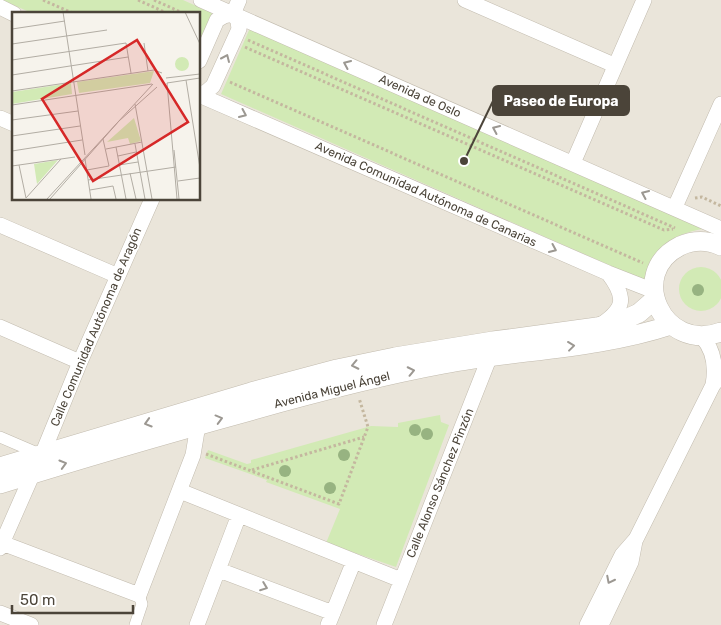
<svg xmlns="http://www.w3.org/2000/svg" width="721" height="625" font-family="Rubik,sans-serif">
	<rect width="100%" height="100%" fill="#f6f3ec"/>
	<path fill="#eae5da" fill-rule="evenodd" d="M0,0H721V625H0ZM14,14H199V199H14Z"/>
	<path fill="#d2eab5" d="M2,0H183L212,13L199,42V14H34Z
		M250,28L708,228C675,233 651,246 645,281L221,94Z
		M679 289a22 22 0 1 1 44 0a22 22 0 1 1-44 0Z
		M440,415L441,422L449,425L396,567L326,543L340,509L266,482L267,480L205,458L208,450L247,464L251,463V460L371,426L398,427V423Z"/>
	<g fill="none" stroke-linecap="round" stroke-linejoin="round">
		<defs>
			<path id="pedestrian" d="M0,437L42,455
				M135,625L142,604L139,595"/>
			<path id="minor" d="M201,0L721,229
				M465,0L614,65
				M0,7L14,14
				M233,14L239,0
				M199,61L217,20L224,16L233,14
				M199,94L206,92L213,86L239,29L238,21L233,14
				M199,95L608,273L654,291
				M0,118L14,124
				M573,163L644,0
				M675,207L721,104
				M0,225L118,276
				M599,326C625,309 627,298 608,273
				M0,327L80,362
				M702,337C714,350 716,368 713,385
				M42,455L80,362L152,199
				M180,491L401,580
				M2,543L139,595L193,455L198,425
				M0,548L33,473
				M219,570L333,613
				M0,613L31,625
				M197,625L239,515
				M328,625L354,561
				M384,625L490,356L492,347
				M587,625L622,555L636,539L713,385L721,375
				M601,625L631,562L635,541"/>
			<path id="tertiary" d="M721,246C708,240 693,240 680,246C626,273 663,354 721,332
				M0,467L251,392L337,369L395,357L493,341L597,327L619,322L639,313L655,299
				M0,484C83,458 166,434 250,411C314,393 379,376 444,364C519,350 598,349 671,325"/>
		</defs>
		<use href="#pedestrian" stroke="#c2bbae" stroke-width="12"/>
		<use href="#minor" stroke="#c2bbae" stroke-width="16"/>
		<use href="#tertiary" stroke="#c2bbae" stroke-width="20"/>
		<path stroke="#c4b79f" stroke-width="3" stroke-dasharray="2.5 2.5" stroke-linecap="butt" d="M43,0L75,14
			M138,0L169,14
			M154,0L185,14
			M248,40L675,228
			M245,47L664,230L673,229
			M230,82L643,263
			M695,198L702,197L721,206
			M206,454L339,504L368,427L359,398
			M252,470L364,437"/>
		<use href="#pedestrian" stroke="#fff" stroke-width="11"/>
		<use href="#minor" stroke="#fff" stroke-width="15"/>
		<use href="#tertiary" stroke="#fff" stroke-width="19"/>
	</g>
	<g fill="#97b381">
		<circle cx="698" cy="290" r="6"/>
		<circle cx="415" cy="430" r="6"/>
		<circle cx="427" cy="434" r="6"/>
		<circle cx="344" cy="455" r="6"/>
		<circle cx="285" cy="471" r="6"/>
		<circle cx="330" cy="488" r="6"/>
	</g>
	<defs><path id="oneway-chevron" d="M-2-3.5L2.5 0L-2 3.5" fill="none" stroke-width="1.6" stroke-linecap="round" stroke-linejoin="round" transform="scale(1.25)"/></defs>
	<g stroke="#9c9892">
		<use href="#oneway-chevron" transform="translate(226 58) rotate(-66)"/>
		<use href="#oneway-chevron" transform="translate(347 64) rotate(-156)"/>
		<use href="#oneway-chevron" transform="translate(243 114) rotate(24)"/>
		<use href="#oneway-chevron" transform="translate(496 129) rotate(-156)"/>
		<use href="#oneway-chevron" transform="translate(645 194) rotate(-156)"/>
		<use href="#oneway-chevron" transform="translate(553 249) rotate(24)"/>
		<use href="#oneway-chevron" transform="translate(571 346) rotate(-7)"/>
		<use href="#oneway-chevron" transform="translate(355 365) rotate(168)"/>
		<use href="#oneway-chevron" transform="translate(411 371) rotate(-12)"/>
		<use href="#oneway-chevron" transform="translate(219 419) rotate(-15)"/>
		<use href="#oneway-chevron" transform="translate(148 423) rotate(163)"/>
		<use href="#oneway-chevron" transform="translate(63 464) rotate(-16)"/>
		<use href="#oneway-chevron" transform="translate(610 580) rotate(117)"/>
		<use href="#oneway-chevron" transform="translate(264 587) rotate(21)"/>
	</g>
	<g text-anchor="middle" stroke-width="4" stroke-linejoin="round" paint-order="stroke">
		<g font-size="12" fill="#4b4439" stroke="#fff">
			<text transform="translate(420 96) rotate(24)" y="4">Avenida de Oslo</text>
			<text transform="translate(426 194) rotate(24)" y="4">Avenida Comunidad Autónoma de Canarias</text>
			<text transform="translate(96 327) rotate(-67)" y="4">Calle Comunidad Autónoma de Aragón</text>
			<text transform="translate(332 390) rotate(-14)" y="4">Avenida Miguel Ángel</text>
			<text transform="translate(440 483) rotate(-68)" y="4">Calle Alonso Sánchez Pinzón</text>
		</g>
	</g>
	<g transform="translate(12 12)">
		<rect width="188" height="188" fill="#f6f3ec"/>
		<path d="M163 52a7 7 0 1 1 14 0a7 7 0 1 1-14 0ZM142,59L138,71L67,81L65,70ZM59,71L60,82L0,92V80ZM122,106L129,129L118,132L116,126L95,130ZM46,148L25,172L22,152Z" fill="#d2eab5"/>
		<path fill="none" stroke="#b2ada4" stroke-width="1" d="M51,0L73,143M173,0L188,32M0,17L53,9M132,31L136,59M0,32L95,18M0,48L114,31L119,61M0,63L116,45M154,66L188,62M174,68L188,156M155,71L165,187M155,71L188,66M0,79L142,58L150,61M123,92L140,187M0,93L140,72M0,108L66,99M0,124L68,114M123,132L133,187M104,135L114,187M94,137L130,130M162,138L167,187M0,139L70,128M106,144L124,140M73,147L79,187M7,153L14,186L49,147M107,153L126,150M0,154L63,145M75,158L97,154L91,127M118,161L124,187M76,168L164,155M166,169L188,166M78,178L101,174L104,187M35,187L141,72M38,187L107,109L145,75"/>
		<path fill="#d62828" fill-opacity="0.15" stroke="#d62828" stroke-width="2.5" d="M125,28L176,110L81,169L30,87Z"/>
		<rect width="188" height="188" fill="none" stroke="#4b4439" stroke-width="2.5"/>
	</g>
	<path fill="none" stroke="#4b4439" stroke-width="2" d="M464 161L493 101"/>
	<circle fill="#4b4439" stroke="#fff" stroke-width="2" cx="464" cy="161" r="5"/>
	<rect fill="#4b4439" stroke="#4b4439" stroke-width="2" x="493" y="86" width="136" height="29" rx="5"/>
	<g font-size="14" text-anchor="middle" font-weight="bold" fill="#fff">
		<text x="561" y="106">Paseo de Europa</text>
	</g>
	<path d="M12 605v8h121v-8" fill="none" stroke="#4b4439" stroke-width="2.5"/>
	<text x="20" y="605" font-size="15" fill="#4b4439" stroke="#ffffff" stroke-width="4" paint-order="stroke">50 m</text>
</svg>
